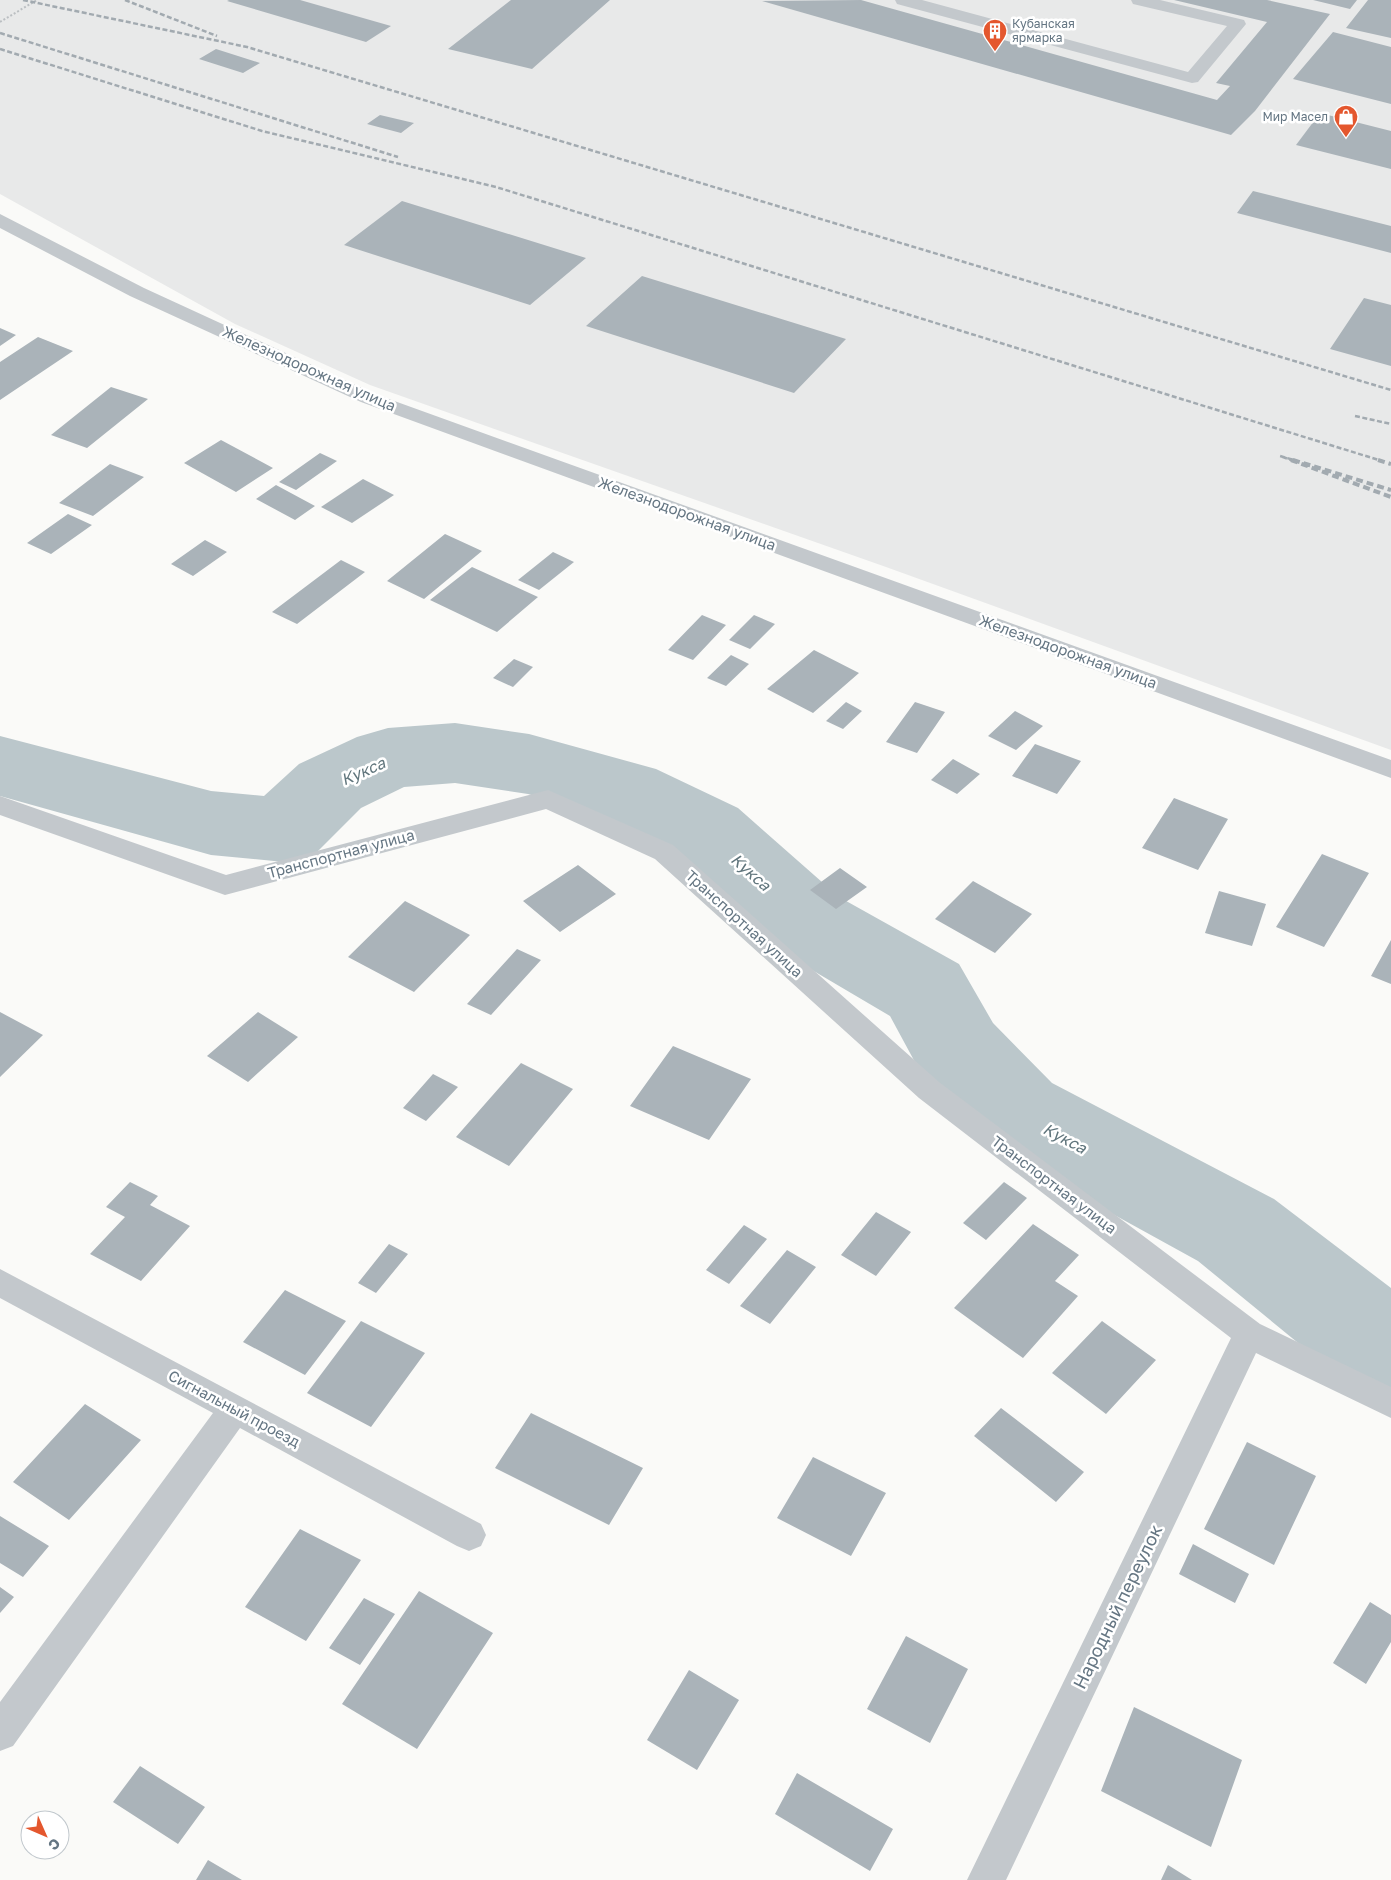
<svg xmlns="http://www.w3.org/2000/svg" width="1391" height="1880" font-family="'Golos Text',sans-serif">
	<rect width="100%" height="100%" fill="#fafaf8"/>
	<path fill="#e8e9e9" d="M0,0H1391V750L886,567L370,385L235,324L0,194Z"/>
	<g fill="none" stroke-linecap="round" stroke-linejoin="round">
		<path fill="#bbc7cb" fill-rule="evenodd" d="M455,723L529,734L656,769L738,808L839,897L959,964L993,1023L1052,1083L1274,1199L1391,1288V1402L1352,1387L1198,1261L980,1141L923,1077L890,1016L773,947L674,854L594,813L528,794L455,783L404,787L361,808L316,853L284,862L211,855L0,796V736L211,791L264,796L299,764L357,737L388,728Z"/>
	</g>
	<path fill="#aab3b9" d="M229,0H300L391,26L366,42L227,1Z
		M511,0H610L532,69L448,49Z
		M861,0L1217,100L1230,86L1216,83L1267,22L1174,0H1267L1330,14L1255,111L1231,135L762,1Z
		M1313,0H1357L1350,9Z
		M1368,0H1391V38L1346,28Z
		M1333,32L1391,47V104L1293,79Z
		M216,49L260,63L243,73L199,59Z
		M1320,113L1391,131V169L1296,145Z
		M380,115L414,123L401,133L367,124Z
		M1253,191L1391,226V253L1237,213Z
		M402,201L586,258L530,305L344,245Z
		M642,276L846,339L794,393L586,326Z
		M1364,298L1391,305V366L1330,349Z
		M0,328L16,335L0,346Z
		M38,337L73,351L0,400V362Z
		M111,387L148,399L87,448L51,435Z
		M221,440L273,468L236,492L184,463Z
		M320,453L337,461L296,490L279,482Z
		M110,464L144,477L93,516L59,503Z
		M363,479L394,495L352,523L321,507Z
		M276,485L315,506L295,520L256,499Z
		M68,514L92,525L51,554L27,543Z
		M445,534L482,551L424,599L387,581Z
		M205,540L227,552L193,576L171,564Z
		M553,552L574,562L539,590L518,580Z
		M341,560L365,572L297,624L272,612Z
		M472,567L538,597L497,632L430,600Z
		M702,615L726,625L693,660L668,650Z
		M754,615L775,624L750,649L729,640Z
		M814,650L859,673L813,713L767,689Z
		M731,655L749,664L726,686L707,678Z
		M514,659L533,667L513,687L493,678Z
		M846,702L862,711L843,729L826,721Z
		M915,702L945,712L917,753L886,742Z
		M1015,711L1043,726L1016,750L988,736Z
		M1035,744L1081,761L1057,794L1012,776Z
		M953,759L980,774L957,794L931,780Z
		M1174,798L1228,819L1198,870L1142,848Z
		M1322,854L1369,873L1324,947L1276,927Z
		M578,865L616,894L560,932L523,901Z
		M840,868L867,887L836,909L810,890Z
		M973,881L1032,914L995,953L935,919Z
		M1219,891L1266,904L1252,946L1205,933Z
		M405,901L470,935L414,992L348,957Z
		M1391,940V984L1371,976Z
		M517,949L541,960L491,1015L467,1004Z
		M0,1012L43,1035L0,1077Z
		M258,1012L298,1037L248,1082L207,1056Z
		M673,1046L751,1079L709,1140L630,1106Z
		M521,1063L573,1089L509,1166L456,1137Z
		M433,1074L458,1087L426,1121L403,1108Z
		M130,1182L158,1196L150,1205L190,1226L141,1281L90,1254L125,1217L106,1207Z
		M1004,1182L1027,1198L986,1240L963,1223Z
		M876,1212L911,1232L876,1276L841,1255Z
		M1033,1224L1079,1255L1055,1281L1078,1296L1023,1358L954,1308Z
		M744,1225L767,1239L729,1284L706,1270Z
		M389,1244L408,1254L376,1293L358,1283Z
		M787,1250L816,1267L770,1324L740,1306Z
		M285,1290L346,1321L305,1375L243,1342Z
		M361,1321L425,1353L371,1427L307,1393Z
		M1102,1321L1156,1360L1106,1414L1052,1373Z
		M85,1404L141,1440L69,1520L13,1482Z
		M1001,1408L1084,1472L1056,1502L974,1436Z
		M531,1413L643,1468L609,1525L495,1468Z
		M1247,1442L1316,1476L1274,1565L1204,1529Z
		M813,1457L886,1493L851,1556L777,1518Z
		M0,1516L49,1546L23,1577L0,1563Z
		M300,1529L361,1560L306,1641L245,1607Z
		M1193,1544L1249,1574L1235,1603L1179,1574Z
		M0,1587L14,1597L0,1613Z
		M419,1591L493,1633L417,1749L342,1704Z
		M364,1598L395,1614L360,1665L329,1648Z
		M1370,1602L1391,1615V1642L1366,1684L1333,1663Z
		M906,1636L968,1669L930,1743L867,1709Z
		M689,1670L739,1700L697,1770L647,1740Z
		M1134,1707L1242,1760L1211,1847L1101,1791Z
		M140,1766L205,1807L178,1844L113,1802Z
		M797,1773L893,1829L870,1871L775,1814Z
		M208,1860L242,1880H196Z
		M1168,1865L1192,1880H1161Z"/>
	<g fill="none" stroke-linecap="round" stroke-linejoin="round">
		<path stroke="#bbbfc2" stroke-width="2" stroke-dasharray="2 2" stroke-linecap="butt" d="M0,22L37,0"/>
		<path fill="#c3c8cc" fill-rule="evenodd" d="M895,0H922L1188,72L1227,26L1133,4L1131,0H1160L1244,20L1246,24L1198,82L1192,83L897,4Z
			M0,214L144,288L375,394L1391,760V778L361,402L130,296L0,228Z
			M548,790L673,845L939,1082L1260,1324L1391,1387V1418L1256,1353L1006,1880H967L1231,1338L919,1098L655,859L546,809L225,895L0,815V796L226,875Z
			M0,1269L481,1524L486,1535L481,1546L469,1551L457,1546L240,1428L13,1746L0,1751V1702L213,1413L0,1298Z"/>
		<path stroke="#a2aab0" stroke-width="2.5" stroke-dasharray="5 2.5" stroke-linecap="butt" d="M23,0L247,47L1391,390
			M125,0L217,36
			M0,33L398,157
			M0,49L262,131L496,187L1382,461
			M1355,416L1391,424
			M1294,461L1280,456L1297,461"/>
		<path stroke="#a2aab0" stroke-width="4" stroke-dasharray="7 4" stroke-linecap="butt" d="M1291,460L1391,497
			M1293,460L1391,490
			M1378,460L1391,464"/>
	</g>
	<defs>
		<symbol id="building-pin" viewBox="-11 -11 22 30"><path d="M0 17L-7.5 6A9.5 9.5 0 1 1 7.5 6Z" fill="#e4572e" stroke="#fff"/><path d="M-4-6H4V6H1V3H-1V6H-4ZM-2.5-4.3h1.7v1.8h-1.7ZM.8-4.3h1.7v1.8H.8ZM-2.5-1h1.7V.8h-1.7ZM.8-1h1.7V.8H.8Z" fill="#fff"/></symbol>
		<symbol id="shop-pin" viewBox="-11 -11 22 30"><path d="M0 17L-7.5 6A9.5 9.5 0 1 1 7.5 6Z" fill="#e4572e" stroke="#fff"/><path d="M-5-2.5h2.3a2.7 3.5 0 0 1 5.4 0H5L5.5 6h-11ZM-1.5-2.5h3a1.5 2.3 0 0 0-3 0Z" fill="#fff"/></symbol>
	</defs>
	<g fill-rule="evenodd">
		<use href="#building-pin" x="981" y="17" width="28" height="38"/>
		<use href="#shop-pin" x="1332" y="103" width="28" height="38"/>
	</g>
	<g text-anchor="middle" stroke-width="5" stroke-linejoin="round" paint-order="stroke">
		<g font-size="12" fill="#657683" stroke="#fff" text-anchor="start">
			<text x="1012" y="28">Кубанская<tspan x="1012" dy="14">ярмарка</tspan></text>
			<text x="1328" y="121" text-anchor="end">Мир Масел</text>
		</g>
		<g font-size="15" fill="#657683" stroke="#fff">
			<text transform="translate(309 369) rotate(24)" y="5">Железнодорожная улица</text>
			<text transform="translate(687 514) rotate(20)" y="5">Железнодорожная улица</text>
			<text transform="translate(1068 652) rotate(20)" y="5">Железнодорожная улица</text>
			<text transform="translate(341 854) rotate(-15)" y="5">Транспортная улица</text>
			<text transform="translate(744 924) rotate(42)" y="5">Транспортная улица</text>
			<text transform="translate(1054 1185) rotate(37)" y="5">Транспортная улица</text>
			<text transform="translate(234 1409) rotate(28)" y="5">Сигнальный проезд</text>
		</g>
		<g font-size="16" font-style="italic" fill="#60757c" stroke="#fff">
			<text transform="translate(363 771) rotate(-24)" y="6">Кукса</text>
			<text transform="translate(751 872) rotate(42)" y="6">Кукса</text>
			<text transform="translate(1065 1138) rotate(28)" y="6">Кукса</text>
		</g>
		<g font-size="18" fill="#657683" stroke="#fff">
			<text transform="translate(1118 1607) rotate(-64)" y="6">Народный переулок</text>
		</g>
	</g>
	<g transform="translate(45 1835) rotate(135)"><circle r="24" fill="#ffffff" stroke="#c1c8cd"/>
	<path d="M0-4L9 19L0 12L-9 19Z" fill="#e4572e"/>
	<text y="-8" font-size="14" font-weight="bold" text-anchor="middle" fill="#657683">С</text>
	</g>
</svg>
